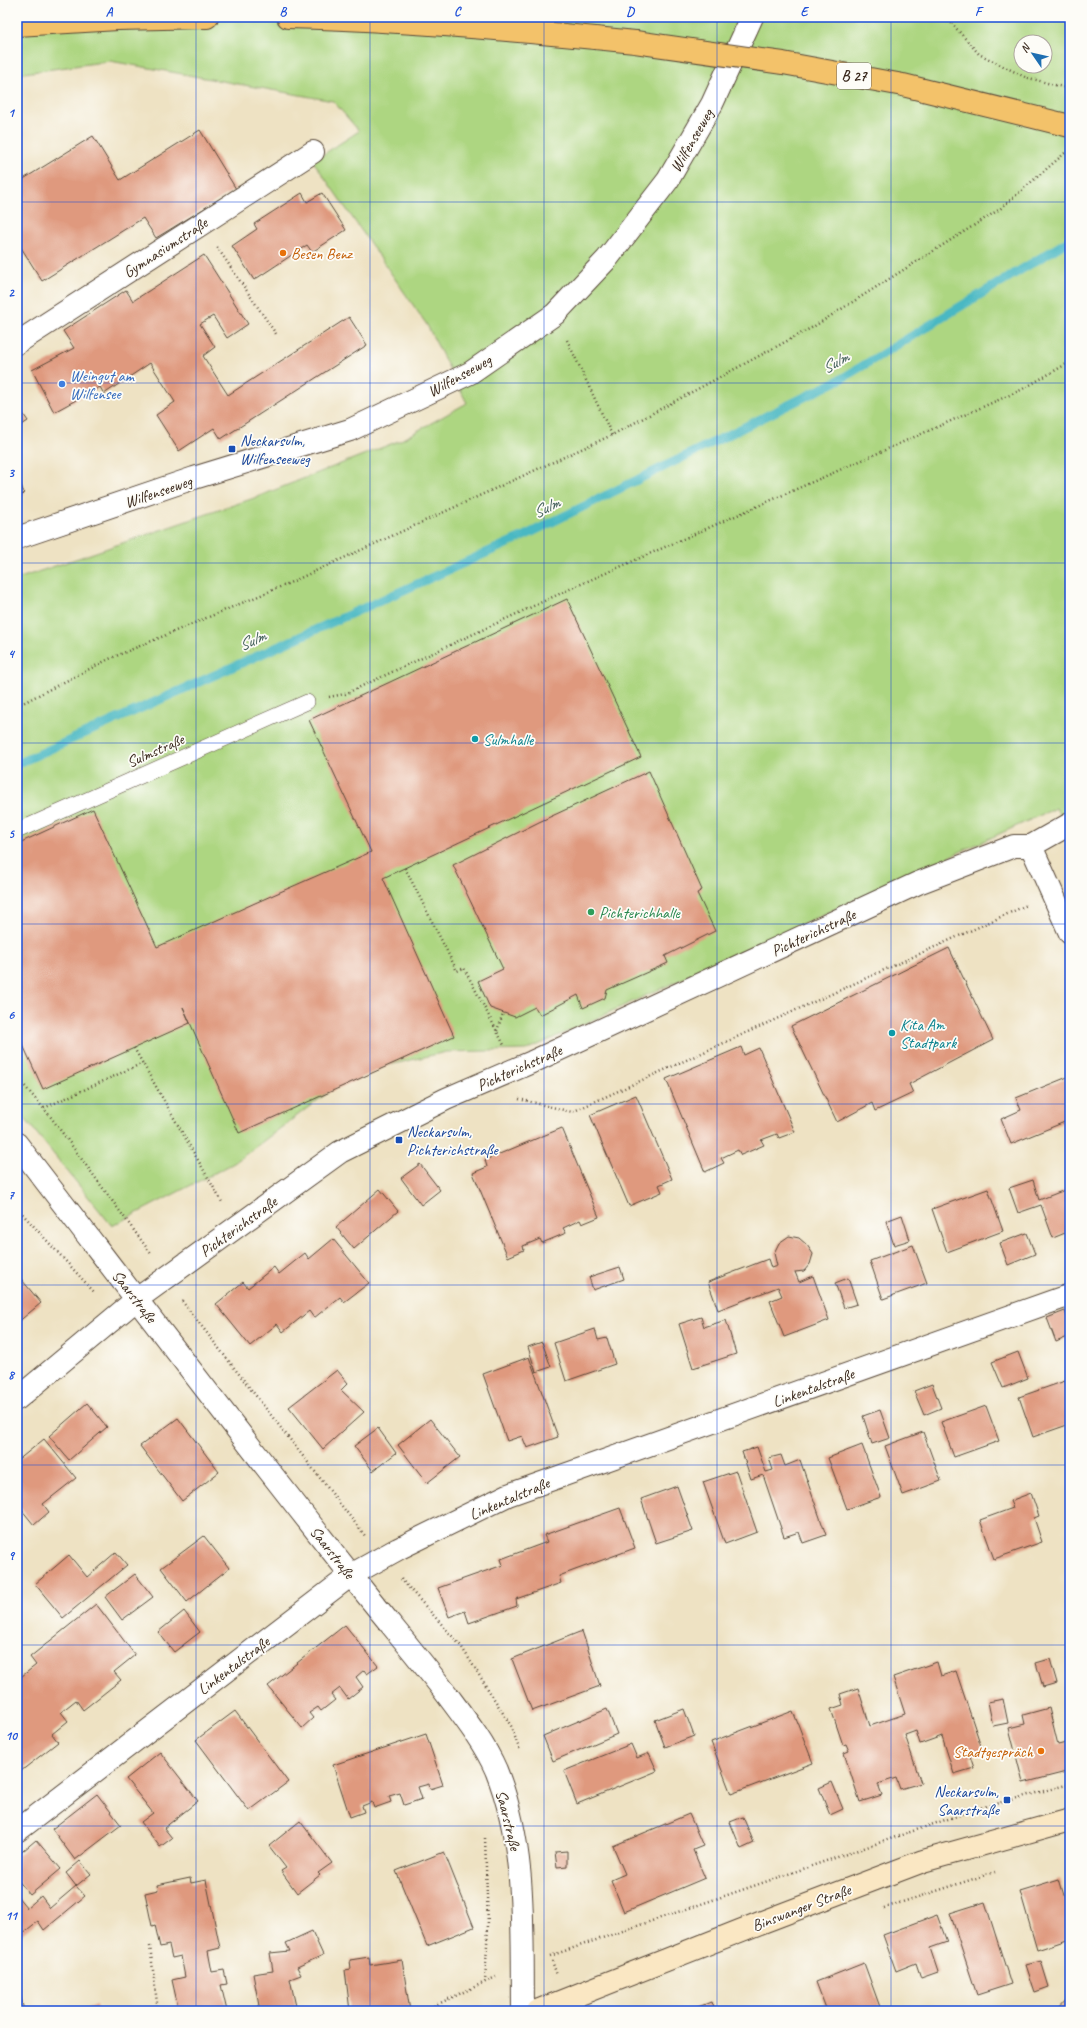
<svg xmlns="http://www.w3.org/2000/svg" width="1087" height="2028" font-family="Caveat,sans-serif">
	<rect width="100%" height="100%" fill="#fdfcf7"/>
	<filter id="ink" filterUnits="userSpaceOnUse"><feTurbulence type="fractalNoise" baseFrequency=".025" numOctaves="2"/><feDisplacementMap in="SourceGraphic" scale="8" xChannelSelector="R" yChannelSelector="G"/><feConvolveMatrix kernelMatrix="1 2 1 2 8 2 1 2 1" color-interpolation-filters="sRGB"/></filter>
	<filter id="wash" filterUnits="userSpaceOnUse"><feTurbulence type="fractalNoise" baseFrequency=".012" numOctaves="4" result="noise"/><feDisplacementMap in="SourceGraphic" scale="16" xChannelSelector="R" yChannelSelector="G"/><feGaussianBlur stdDeviation="0.9" result="paint"/><feColorMatrix in="noise" values="0 0 0 0 0 0 0 0 0 0 0 0 0 0 0 0 0 1.4 0 .05"/><feComposite in="paint" operator="in"/></filter>
	<g filter="url(#wash)">
		<rect width="100%" height="100%" fill="#eee2c3"/>
		<path fill="#add681" stroke="#748050" fill-rule="evenodd" d="M17,17H1070V837L1056,808L527,1050L446,1052L354,1073L234,1163L112,1226L17,1109V579L257,497L401,440L467,403L427,325L313,161L359,131L333,101L110,61L17,74ZM1021,42H1045V66H1021Z"/>
		<g fill="none" stroke-linecap="round" stroke-linejoin="round">
			<path stroke="#4ab8c3" stroke-width="9" d="M17,764L526,535L841,379L1070,240"/>
		</g>
		<g id="blocks">
			<path fill="#df997e" d="M200,130L236,189L156,238L143,218L42,281L17,241V183L93,136L120,180Z
				M302,193L307,202L322,193L346,230L312,252L307,245L254,280L232,246L257,229L254,224Z
				M204,255L248,324L227,338L213,316L200,324L215,347L203,356L228,395L349,317L367,345L221,439L214,428L179,451L156,415L175,402L150,363L104,394L100,387L54,412L32,370L74,348L63,331L126,290L133,301Z
				M17,405L28,421L17,428Z
				M17,472L24,494L17,496Z
				M567,599L641,757L383,878L454,1036L239,1133L183,1007L190,1023L43,1089L17,1032V844L93,809L157,947L255,903L371,852L309,720Z
				M649,771L702,890L697,893L715,931L665,956L668,963L607,990L605,998L583,1008L578,995L540,1015L535,1007L515,1017L490,1008L478,981L503,969L453,865L539,822Z
				M949,948L993,1040L909,1084L913,1093L875,1111L872,1103L837,1122L791,1026Z
				M741,1047L744,1055L759,1048L795,1132L779,1138L777,1134L761,1140L764,1145L741,1155L738,1150L721,1158L724,1163L705,1172L666,1079Z
				M1070,1076V1127L1067,1121L1011,1144L1001,1119L1021,1110L1016,1098Z
				M636,1095L672,1179L659,1185L662,1192L629,1206L590,1115Z
				M562,1128L599,1217L582,1224L580,1220L563,1228L566,1233L542,1243L540,1239L523,1246L524,1250L508,1257L473,1173L487,1167L485,1160Z
				M420,1164L440,1190L421,1205L401,1178Z
				M1033,1180L1039,1200L1070,1188V1231L1053,1238L1041,1205L1018,1213L1009,1188Z
				M380,1189L398,1211L354,1249L336,1227Z
				M988,1189L1003,1231L947,1252L932,1209Z
				M902,1215L910,1240L894,1245L886,1221Z
				M1027,1233L1035,1254L1008,1265L1000,1243Z
				M789,1236L799,1238L807,1245L813,1254L810,1264L804,1271L795,1272L799,1282L813,1276L829,1320L784,1337L770,1301L782,1296L778,1287L718,1310L708,1282L768,1259L771,1268L777,1266L774,1253L779,1243Z
				M333,1239L369,1283L344,1302L340,1297L314,1318L309,1311L283,1332L277,1324L250,1346L216,1304L243,1282L248,1288L274,1267L279,1274L305,1253L309,1259Z
				M913,1245L927,1283L883,1299L870,1261Z
				M620,1267L624,1279L593,1290L589,1277Z
				M17,1274L41,1303L17,1323Z
				M848,1278L857,1304L844,1308L835,1283Z
				M1065,1311L1070,1324V1336L1056,1342L1047,1318Z
				M701,1317L704,1327L726,1320L736,1354L693,1368L679,1324Z
				M595,1329L598,1340L607,1338L615,1364L566,1381L554,1343Z
				M542,1342L551,1367L536,1372L528,1347Z
				M1018,1352L1028,1378L1003,1388L992,1362Z
				M529,1357L558,1437L527,1448L522,1436L507,1441L483,1374Z
				M337,1370L348,1383L341,1390L364,1412L323,1449L289,1407Z
				M1065,1381L1070,1397V1424L1033,1437L1019,1397Z
				M932,1384L941,1408L924,1415L914,1391Z
				M87,1403L107,1427L69,1460L49,1436Z
				M986,1406L999,1441L954,1457L941,1422Z
				M880,1410L890,1438L872,1444L863,1416Z
				M178,1418L219,1472L182,1501L140,1446Z
				M430,1419L460,1457L427,1483L398,1445Z
				M378,1428L396,1453L373,1471L354,1446Z
				M923,1432L941,1481L903,1495L885,1446Z
				M44,1439L76,1478L43,1504L49,1512L34,1525L17,1504V1461Z
				M862,1445L881,1497L847,1509L828,1458Z
				M757,1447L766,1472L773,1470L769,1458L781,1455L785,1466L800,1460L826,1535L803,1543L799,1532L784,1537L763,1475L751,1479L742,1452Z
				M736,1471L757,1532L725,1544L703,1482Z
				M677,1486L693,1531L656,1543L641,1499Z
				M1031,1493L1039,1516L1034,1518L1042,1542L994,1559L980,1520L1013,1508L1010,1501Z
				M620,1508L635,1548L559,1576L561,1583L516,1599L517,1606L469,1623L465,1611L449,1617L438,1588L503,1565L501,1559L547,1542L544,1535Z
				M204,1536L229,1568L187,1602L161,1568Z
				M116,1552L127,1565L63,1618L35,1584L69,1555L87,1577Z
				M135,1574L153,1597L122,1620L105,1597Z
				M96,1604L135,1655L114,1672L121,1680L83,1710L76,1700L61,1712L68,1721L52,1734L58,1742L21,1771L17,1766V1680L36,1665L30,1657Z
				M184,1611L200,1632L174,1652L158,1632Z
				M345,1625L378,1666L367,1674L364,1670L356,1677L363,1687L348,1699L340,1688L331,1695L335,1700L321,1711L318,1707L309,1713L313,1718L302,1728L268,1686Z
				M582,1631L600,1686L532,1711L512,1659Z
				M1050,1659L1057,1683L1043,1687L1036,1663Z
				M937,1662L941,1676L956,1671L983,1752L970,1756L974,1768L954,1774L942,1736L920,1744L916,1731L905,1735L921,1783L900,1789L896,1778L878,1784L882,1795L860,1802L844,1753L849,1751L846,1744L843,1745L831,1709L843,1705L840,1694L858,1688L870,1726L905,1714L893,1677Z
				M1003,1699L1008,1723L993,1726L988,1702Z
				M1049,1708L1058,1745L1070,1742V1771L1023,1783L1009,1728L1025,1724L1023,1715Z
				M607,1709L617,1734L553,1761L543,1736Z
				M684,1709L694,1736L665,1747L655,1720Z
				M235,1711L288,1782L249,1811L196,1740Z
				M793,1711L813,1763L731,1794L711,1742Z
				M426,1734L443,1785L430,1789L429,1784L418,1787L422,1799L404,1805L400,1793L389,1796L391,1802L374,1808L372,1802L362,1806L364,1812L350,1817L333,1765Z
				M631,1744L637,1758L649,1753L657,1771L577,1804L564,1771Z
				M160,1752L198,1801L164,1828L172,1838L160,1847L141,1822L153,1813L126,1779Z
				M832,1782L843,1809L830,1815L819,1788Z
				M97,1794L121,1825L75,1860L52,1829Z
				M689,1814L703,1846L693,1850L705,1878L624,1912L611,1880L625,1874L613,1846Z
				M743,1817L754,1843L741,1849L730,1822Z
				M300,1821L332,1863L318,1873L320,1875L297,1893L281,1871L286,1868L269,1846Z
				M36,1840L61,1869L30,1895L17,1879V1856Z
				M567,1851V1866L557,1867L555,1852Z
				M444,1852L474,1927L427,1946L396,1871Z
				M80,1861L91,1874L76,1886L66,1873Z
				M190,1878L191,1883L206,1880L220,1948L208,1951L212,1972L224,1970L227,1984L221,1985L227,2011H179L172,1980L185,1977L181,1956L172,1958L169,1945L160,1947L155,1925L152,1926L145,1893L158,1890L157,1885Z
				M1059,1879L1070,1915V1939L1037,1950L1020,1891Z
				M76,1886L85,1896L44,1930L38,1921L17,1938V1896L27,1908L41,1896L50,1908Z
				M985,1902L1011,1984L977,1995L950,1913Z
				M937,1915L947,1942L930,1948L938,1972L921,1978L916,1963L896,1971L883,1935Z
				M312,1931L323,1955L297,1967L301,1975L290,1979L297,2011H260L253,1974L273,1971L270,1953L290,1951L286,1943Z
				M369,1957L370,1965L402,1960L410,2011H350L345,1970L351,1969L350,1960Z
				M1041,1961L1049,1987L1035,1992L1026,1965Z
				M864,1963L880,2007L870,2011H827L816,1982Z
				M19,1989L24,2011H17V1990Z
				M1070,1997V2011H1057Z
				M711,2002L714,2011H688Z
				M96,2006L97,2011H78V2010Z"/>
		</g>
	</g>
	<g filter="url(#ink)">
		<use href="#blocks" fill-opacity="0" stroke="#564637" stroke-width="1"/>
		<g fill="none" stroke-linecap="round" stroke-linejoin="round">
			<defs>
				<path id="service" d="M17,831L307,702"/>
				<path id="minor" d="M17,343L313,152
					M17,538L194,478L350,430L470,373L555,314L607,259L668,180L712,104L752,17
					M1031,846L1070,933
					M17,1399L137,1299L340,1152L446,1099L532,1062L918,883L1014,846H1031L1070,824
					M17,1831L351,1575L398,1549L508,1495L1070,1295"/>
				<path id="tertiary" d="M17,1144C128,1288 238,1433 351,1575C383,1616 417,1655 448,1696C466,1720 484,1743 496,1770C527,1847 522,1930 523,2011"/>
				<path id="secondary" d="M537,2011L765,1921L923,1861L1070,1820"/>
				<path id="trunk" d="M288,17C404,20 519,30 635,42
					M17,25L118,19L207,17"/>
			</defs>
			<use href="#service" stroke="#564637" stroke-width="16"/>
			<use href="#minor" stroke="#564637" stroke-width="24"/>
			<use href="#tertiary" stroke="#564637" stroke-width="24"/>
			<use href="#secondary" stroke="#564637" stroke-width="24"/>
			<use href="#trunk" stroke="#564637" stroke-width="24"/>
			<path stroke="#564637" stroke-width="2.5" stroke-dasharray="1 3" stroke-linecap="butt" d="M946,17L979,54L1025,77L1070,89
				M217,247L276,334
				M567,340L612,435
				M329,697L345,694L572,588L1021,390L1070,362
				M17,706L109,659L287,584L612,435L813,327L1000,209L1065,153
				M405,868L457,971L464,968L504,1045
				M497,1031L503,1013
				M134,1048L223,1204
				M17,1077L50,1116L152,1255
				M519,1099L572,1112L1027,905
				M44,1108L143,1063
				M17,1208L95,1293
				M182,1301L366,1537
				M401,1579L461,1646L511,1726L520,1751
				M485,1838L488,1925L485,1982
				M884,1908L995,1872
				M150,1946L158,2011
				M550,1956L980,1808L1070,1784
				M552,1961L557,1975
				M423,2011L496,1977"/>
			<use href="#service" stroke="#fff" stroke-width="15"/>
			<use href="#minor" stroke="#fff" stroke-width="22"/>
			<use href="#tertiary" stroke="#fff" stroke-width="22"/>
			<use href="#secondary" stroke="#fae7c3" stroke-width="22"/>
			<use href="#trunk" stroke="#f3c26a" stroke-width="22"/>
			<defs>
				<path id="trunk-bridge" d="M635,42L783,63L903,85L1070,126"/>
			</defs>
			<use href="#trunk-bridge" stroke="#564637" stroke-width="24" stroke-linecap="butt"/>
			<use href="#trunk-bridge" stroke="#f3c26a" stroke-width="22"/>
		</g>
	</g>
	<path fill="none" stroke="#1d4ed8" stroke-width="1" stroke-opacity="0.55" d="M196,17V2011M370,17V2011M544,17V2011M717,17V2011M891,17V2011M17,202H1070M17,383H1070M17,563H1070M17,743H1070M17,924H1070M17,1104H1070M17,1285H1070M17,1465H1070M17,1645H1070M17,1826H1070"/>
	<g fill="#e8710a" stroke="#fdfcf7" stroke-width="1.5">
		<circle cx="283" cy="253" r="4"/>
		<circle cx="1041" cy="1751" r="4"/>
	</g>
	<circle fill="#3f7fe0" stroke="#fdfcf7" stroke-width="1.5" cx="62" cy="384" r="4"/>
	<g fill="#1a4fb4" stroke="#fdfcf7" stroke-width="1.5">
		<rect x="228" y="445" width="8" height="8" rx="2"/>
		<rect x="395" y="1136" width="8" height="8" rx="2"/>
		<rect x="1003" y="1796" width="8" height="8" rx="2"/>
	</g>
	<g fill="#0f9aa8" stroke="#fdfcf7" stroke-width="1.5">
		<circle cx="475" cy="739" r="4"/>
		<circle cx="892" cy="1033" r="4"/>
	</g>
	<circle fill="#2e9e5b" stroke="#fdfcf7" stroke-width="1.5" cx="591" cy="912" r="4"/>
	<g text-anchor="middle" stroke-width="3.5" stroke-linejoin="round" paint-order="stroke">
		<rect fill="#fdfcf7" stroke="#75695f" stroke-width="1" x="837" y="63" width="34" height="26" rx="3"/>
		<g font-size="15" font-weight="bold" fill="#3b2a1e">
			<text x="854" y="81">B 27</text>
		</g>
		<g font-size="16" fill="#3b2a1e" stroke="#fdfcf7">
			<text transform="translate(691 140) rotate(-60)" y="6">Wilfenseeweg</text>
			<text transform="translate(165 247) rotate(-33)" y="6">Gymnasiumstraße</text>
			<text transform="translate(459 375) rotate(-29)" y="6">Wilfenseeweg</text>
			<text transform="translate(158 491) rotate(-19)" y="6">Wilfenseeweg</text>
			<text transform="translate(155 750) rotate(-24)" y="6">Sulmstraße</text>
			<text transform="translate(813 932) rotate(-25)" y="6">Pichterichstraße</text>
			<text transform="translate(519 1067) rotate(-24)" y="6">Pichterichstraße</text>
			<text transform="translate(238 1226) rotate(-36)" y="6">Pichterichstraße</text>
			<text transform="translate(135 1296) rotate(52)" y="6">Saarstraße</text>
			<text transform="translate(813 1387) rotate(-20)" y="6">Linkentalstraße</text>
			<text transform="translate(509 1498) rotate(-23)" y="6">Linkentalstraße</text>
			<text transform="translate(333 1552) rotate(52)" y="6">Saarstraße</text>
			<text transform="translate(233 1665) rotate(-37)" y="6">Linkentalstraße</text>
			<text transform="translate(509 1820) rotate(76)" y="6">Saarstraße</text>
			<text transform="translate(801 1907) rotate(-21)" y="6">Binswanger Straße</text>
		</g>
		<g font-size="16" fill="#c56008" stroke="#fdfcf7" text-anchor="start">
			<text x="291" y="259">Besen Benz</text>
			<text x="1033" y="1757" text-anchor="end">Stadtgespräch</text>
		</g>
		<g font-size="16" fill="#366cbe" stroke="#fdfcf7" text-anchor="start">
			<text x="70" y="381">Weingut am<tspan x="70" dy="18">Wilfensee</tspan></text>
		</g>
		<g font-size="16" fill="#164399" stroke="#fdfcf7" text-anchor="start">
			<text x="240" y="446">Neckarsulm,<tspan x="240" dy="18">Wilfenseeweg</tspan></text>
			<text x="407" y="1137">Neckarsulm,<tspan x="407" dy="18">Pichterichstraße</tspan></text>
			<text x="999" y="1797" text-anchor="end">Neckarsulm,<tspan x="999" dy="18">Saarstraße</tspan></text>
		</g>
		<g font-size="16" fill="#0d838f" stroke="#fdfcf7" text-anchor="start">
			<text x="483" y="745">Sulmhalle</text>
			<text x="900" y="1030">Kita Am<tspan x="900" dy="18">Stadtpark</tspan></text>
		</g>
		<g font-size="16" fill="#27864d" stroke="#fdfcf7" text-anchor="start">
			<text x="599" y="918">Pichterichhalle</text>
		</g>
		<g font-size="17" font-style="italic" fill="#405c58" stroke="#fdfcf7">
			<text transform="translate(835 362) rotate(-29)" y="6">Sulm</text>
			<text transform="translate(546 507) rotate(-26)" y="6">Sulm</text>
			<text transform="translate(252 640) rotate(-24)" y="6">Sulm</text>
		</g>
	</g>
	<rect width="1087" height="2028" fill="none" stroke="#fdfcf7" stroke-width="44"/>
	<g transform="translate(1033 54) rotate(304)"><circle r="19" fill="#fdfcf7" stroke="#afa8a0"/>
	<path d="M0-3L7 15L0 10L-7 15Z" fill="#1f6fb2"/>
	<text y="-6" font-size="11" font-weight="bold" text-anchor="middle" fill="#3b2a1e">N</text>
	</g>
	<rect x="22" y="22" width="1043" height="1984" fill="none" stroke="#1d4ed8" stroke-width="1.5"/>
	<g font-size="13" text-anchor="middle" font-weight="bold" fill="#1d4ed8">
		<text x="109" y="16">A</text>
		<text x="283" y="16">B</text>
		<text x="457" y="16">C</text>
		<text x="630" y="16">D</text>
		<text x="804" y="16">E</text>
		<text x="978" y="16">F</text>
		<text x="11" y="117">1</text>
		<text x="11" y="297">2</text>
		<text x="11" y="477">3</text>
		<text x="11" y="658">4</text>
		<text x="11" y="838">5</text>
		<text x="11" y="1019">6</text>
		<text x="11" y="1199">7</text>
		<text x="11" y="1379">8</text>
		<text x="11" y="1560">9</text>
		<text x="11" y="1740">10</text>
		<text x="11" y="1920">11</text>
	</g>
</svg>
